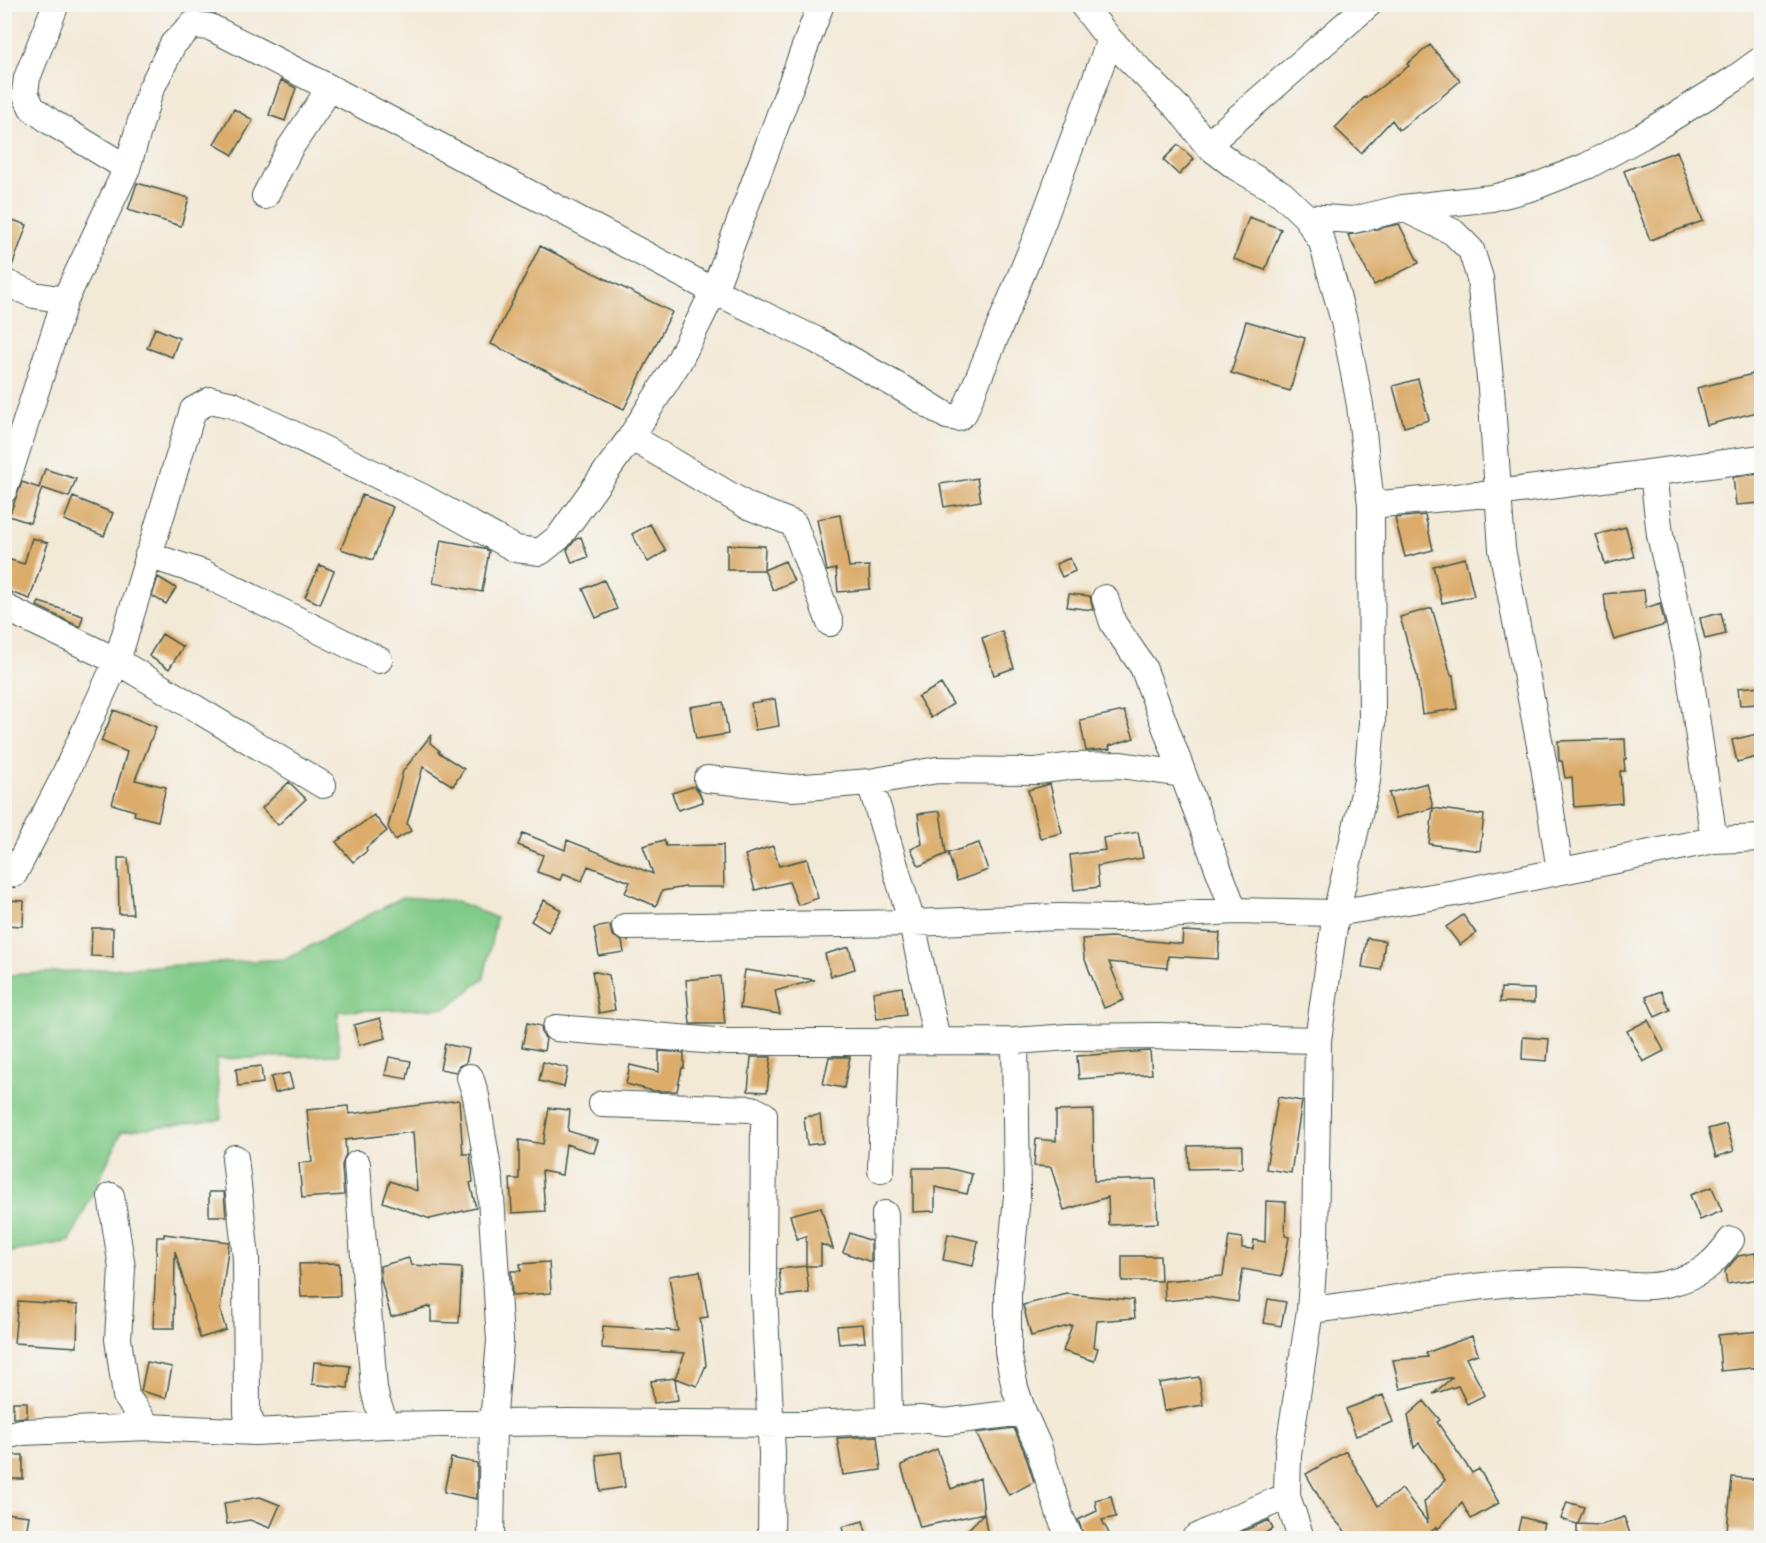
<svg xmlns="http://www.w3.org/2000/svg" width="1766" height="1543" font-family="Caveat,sans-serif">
	<rect width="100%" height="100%" fill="#f6f6f2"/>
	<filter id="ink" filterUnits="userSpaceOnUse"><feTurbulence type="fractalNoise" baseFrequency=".0167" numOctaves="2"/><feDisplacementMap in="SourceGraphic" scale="12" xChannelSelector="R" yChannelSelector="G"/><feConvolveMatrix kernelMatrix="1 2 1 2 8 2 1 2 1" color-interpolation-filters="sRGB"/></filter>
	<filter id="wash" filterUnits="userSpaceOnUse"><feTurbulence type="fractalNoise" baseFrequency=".008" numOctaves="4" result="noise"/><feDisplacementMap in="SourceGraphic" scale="24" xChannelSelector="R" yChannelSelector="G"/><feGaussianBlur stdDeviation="1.35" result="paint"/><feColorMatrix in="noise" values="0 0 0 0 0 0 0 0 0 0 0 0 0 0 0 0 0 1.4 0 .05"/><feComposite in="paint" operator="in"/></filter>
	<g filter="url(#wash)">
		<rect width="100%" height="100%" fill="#f3e9d7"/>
		<path fill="#81cb88" stroke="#50845e" stroke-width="1.5" d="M403,897L456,901L496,918L484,978L447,1008L338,1011L339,1055L216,1059L221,1119L122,1131L70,1241L5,1253V975L286,959Z"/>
		<g id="blocks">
			<path fill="#dbac6b" d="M1430,45L1460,81L1438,100L1399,130L1392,120L1361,153L1335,128L1365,97L1366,98L1409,66L1407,64Z
				M281,80L296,88L285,121L269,115Z
				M234,109L253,120L233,155L214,144Z
				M1178,145L1194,159L1179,175L1163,160Z
				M1677,151L1703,221L1650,240L1624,171Z
				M137,183L189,198L181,226L128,210Z
				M4,217L27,225L11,269L4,267Z
				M1249,217L1281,229L1265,270L1234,259Z
				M1399,224L1419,263L1374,285L1348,235Z
				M540,246L672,312L624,409L491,344Z
				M1246,321L1305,338L1290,391L1231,373Z
				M155,328L179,338L172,357L147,348Z
				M1761,372V411L1707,425L1697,388Z
				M1418,379L1429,420L1404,427L1393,386Z
				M45,469L76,479L69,497L42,488L30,523L9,516L22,482L39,488Z
				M1760,474L1761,503L1736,505L1733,477Z
				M977,478L981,501L944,507L940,484Z
				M362,495L393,507L373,560L341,549Z
				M73,497L113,513L104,536L64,520Z
				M840,515L849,567L869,566L870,589L838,592L836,569L827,571L817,519Z
				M1425,515L1433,550L1405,557L1395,518Z
				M650,524L666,551L648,562L632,534Z
				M1626,527L1634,557L1605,564L1596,535Z
				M581,537L588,557L572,563L567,550L576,539Z
				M32,538L48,543L30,599L4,590V558L24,564Z
				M441,540L483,548L489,551L482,592L433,583Z
				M727,545L765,546L764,570H727Z
				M1070,558L1075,571L1062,577L1056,564Z
				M1465,558L1474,596L1442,603L1433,566Z
				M785,561L794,581L773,590L764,570Z
				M320,565L334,571L320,604L305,597Z
				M158,577L176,588L166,604L152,596Z
				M604,580L617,609L596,618L583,589Z
				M1644,590L1646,608L1660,603L1665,625L1614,640L1607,619L1604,594Z
				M1069,594L1090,596L1093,610L1067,607Z
				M39,602L83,616L80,627L37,606Z
				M1432,608L1451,675H1453L1457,709L1422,714L1417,676L1400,617Z
				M1721,613L1726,634L1705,639L1700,618Z
				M1002,631L1014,668L994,675L982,638Z
				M162,634L183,647L169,669L149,656Z
				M941,684L953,704L931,718L918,697Z
				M1761,686V704L1740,705L1738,688Z
				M775,699L779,726L755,730L751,703Z
				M723,702L728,734L696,739L690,707Z
				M114,710L156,727L135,780L166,787L158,821L134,815L135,811L112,804L127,752L101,741Z
				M1124,711L1134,738L1109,746L1110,749L1086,751L1080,720Z
				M1761,733V756L1737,762L1732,740Z
				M431,735L430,743L440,751L438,752L464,769L453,786L423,767L407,824L411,831L395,840L388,827L403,771Z
				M1625,739L1626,759H1624L1625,771H1620L1622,803L1574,807L1572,777L1565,778L1562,761H1559L1558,741Z
				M289,782L306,799L278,825L262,808Z
				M1427,783L1433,808L1396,818L1389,793Z
				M1050,784L1062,833L1040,838L1028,790Z
				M694,786L699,792L703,802L678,810L672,793Z
				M1433,808L1484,815L1480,851L1429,844Z
				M940,811L946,854L919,866L911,849L922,844L918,814Z
				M374,815L387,831L366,848L367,851L353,862L336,842Z
				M1138,832L1143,858L1097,866L1099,887L1074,890L1070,855L1105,850L1103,838Z
				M523,833L565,850L567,840L653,874L643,846L664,840L666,846L723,845L724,887H685L662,891L656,906L625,893L630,882L588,866L582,881L563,873L560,880L537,872L543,855L518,845Z
				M979,843L988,870L957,881L948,853Z
				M773,846L779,866L807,859L818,898L798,905L789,882L755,890L745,855Z
				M118,858H128L133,914H119Z
				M6,900L24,901L23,926L4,925Z
				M544,900L561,910L548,932L531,921Z
				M1463,915L1476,933L1460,945L1446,927Z
				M610,925L612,935L622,941L624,952L599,956L594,928Z
				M92,928H113V957L91,956Z
				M1183,931L1220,933L1218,959L1168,956L1167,968L1109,962L1124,1000L1104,1008L1084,957L1082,939L1111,937L1182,944Z
				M1367,938L1385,941L1381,970L1362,967Z
				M849,947L855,969L831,976L825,954Z
				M745,970L815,980L775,991L780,1014L740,1008Z
				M592,971L609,975L615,1010L599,1013Z
				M720,976L725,1024H690L686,980Z
				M902,987L906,1015L877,1019L873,992Z
				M1501,988L1534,989V1003L1500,1002Z
				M1661,991L1670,1010L1655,1017L1646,997Z
				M380,1018L386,1038L359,1045L354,1025Z
				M1648,1020L1664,1051L1643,1062L1627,1031Z
				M527,1023L541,1026L542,1034L546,1039L544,1051L522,1047Z
				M1523,1037L1549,1039L1547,1061L1522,1059Z
				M445,1044L469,1049L466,1063L459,1066L456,1072L440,1069Z
				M659,1051L684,1053V1068H682L677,1091H653L626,1084L630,1065L659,1072Z
				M1150,1051L1152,1074L1079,1079L1077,1056Z
				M389,1057L411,1061L407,1079L385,1075Z
				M751,1057H771L767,1092L748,1091Z
				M829,1057H850L844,1088L823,1084Z
				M543,1062L568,1068L564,1087L539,1081Z
				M261,1066L263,1083L238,1086L236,1069Z
				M289,1073L293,1088L275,1093L271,1077Z
				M1278,1097L1302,1101L1291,1173L1266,1169Z
				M459,1100L463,1154H470L473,1182L470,1183L476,1208L430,1219L383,1202L390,1181L417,1191L413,1132L345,1140L346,1154L342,1165L344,1195L302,1198L299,1163L312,1162L307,1110L348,1106L349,1114Z
				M549,1108L570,1110L568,1131L598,1140L594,1153L566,1144L562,1175L542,1171L545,1211L512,1213L510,1179H519V1140L543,1144Z
				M1093,1110L1094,1181L1156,1179L1158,1223L1109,1225L1108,1197L1064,1210L1051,1167L1034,1166L1036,1139L1056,1141V1111Z
				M820,1115L823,1143L807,1145L804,1117Z
				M1726,1124L1734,1151L1716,1157L1708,1129Z
				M1242,1145V1168L1189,1169L1188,1146Z
				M913,1168H947L972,1174L967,1194L935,1187V1211L913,1212Z
				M1712,1187L1722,1211L1700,1220L1690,1195Z
				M209,1192H224L226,1216H209Z
				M1266,1201L1286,1202L1285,1236L1289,1237L1282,1276L1243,1269L1238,1302L1206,1297L1165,1301L1164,1281L1223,1276L1229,1236L1242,1238V1248L1253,1249L1254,1240L1265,1242Z
				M821,1207L833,1249L821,1244V1266H806V1236L797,1239L790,1215Z
				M850,1233L871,1241V1262L843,1252Z
				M164,1234L229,1242L220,1310L226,1330L200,1338L175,1251L174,1328H153L157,1237H164Z
				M948,1234L978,1241L973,1266L943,1260Z
				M1755,1253L1759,1279L1727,1284L1725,1271L1738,1256Z
				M1122,1256H1160L1161,1281H1122Z
				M409,1258L411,1265L462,1268L459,1323L431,1322V1306L391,1317L381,1280L380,1266Z
				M549,1262L551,1293L512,1296L511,1271H521L520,1264Z
				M339,1263L340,1296L301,1297L299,1264Z
				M806,1266L809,1293L782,1296L779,1269Z
				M700,1271L708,1317L700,1318L706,1365L697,1386L675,1378L685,1353L602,1348L603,1326L678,1331L669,1276Z
				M1067,1294L1133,1300L1135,1318L1097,1321L1094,1347L1098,1348L1094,1361L1063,1351L1072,1325L1031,1336L1023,1305Z
				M1268,1299L1286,1302L1281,1326L1264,1323Z
				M18,1301L78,1305L77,1347L14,1343Z
				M863,1324L865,1342L839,1344L837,1326Z
				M1760,1331L1761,1367L1721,1371L1718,1335Z
				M1472,1336L1478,1354L1466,1358L1485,1395L1467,1404L1458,1386L1433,1394L1453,1377L1400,1389L1393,1360L1428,1357L1426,1353Z
				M147,1362L172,1367L166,1398L141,1391Z
				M314,1362L350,1366L348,1388L312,1384Z
				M1199,1377L1203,1405L1164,1411L1159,1383Z
				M675,1378L678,1400L654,1403L651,1381Z
				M1383,1395L1393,1422L1356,1436L1346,1409Z
				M1424,1401L1440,1420L1437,1422L1472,1473L1479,1469L1499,1503L1471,1519L1462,1503L1438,1529L1437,1527L1422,1539H1352L1327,1511L1306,1474L1346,1451L1378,1506L1402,1489L1428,1523L1424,1502L1445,1480L1419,1443L1414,1448L1408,1415Z
				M13,1402H27V1417L13,1418Z
				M1014,1428L1024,1451L1034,1482L1009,1495L976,1433Z
				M877,1436L881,1470L843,1475L837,1438Z
				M937,1449L951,1489L980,1478L984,1513L920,1527L901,1465Z
				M621,1452L625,1487L600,1491L596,1455Z
				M4,1455H23V1479H4Z
				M451,1458L477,1463V1499L444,1492Z
				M1732,1477L1761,1480V1533L1727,1530Z
				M1111,1496L1116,1517L1102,1520L1112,1539H1085L1078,1520L1097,1511L1095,1500Z
				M260,1497L280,1505L270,1528L250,1520L227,1524L224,1503Z
				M1567,1502L1584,1507L1578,1524L1601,1525L1624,1517L1632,1539H1577V1524L1561,1519Z
				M4,1513L29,1516L25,1539H4Z
				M984,1513L988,1539H959Z
				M1521,1517L1544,1523L1540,1539H1516Z
				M1269,1520L1273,1529L1251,1539H1236L1234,1535Z
				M863,1521L868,1539H845L842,1527Z"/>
		</g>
	</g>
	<g filter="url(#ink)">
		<use href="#blocks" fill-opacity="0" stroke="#3f574c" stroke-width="1.5"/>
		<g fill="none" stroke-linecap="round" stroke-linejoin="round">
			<defs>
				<path id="minor" d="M56,4L27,78L25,93L32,108L51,122L127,168
					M1082,4L1110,40L1179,109L1207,145L1236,167L1282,194L1306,217L1322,242L1344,321L1360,405L1371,505L1372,723L1367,781L1336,913L1318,1040L1315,1241L1310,1310L1288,1454L1287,1496L1301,1538
					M1207,145L1369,4
					M265,196L290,148L330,88
					M1403,208L1453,232L1471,250L1480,278L1491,389L1502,549L1544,766L1560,871
					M1306,217L1353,220L1403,208L1492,198L1531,188L1587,166L1642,136L1733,80L1762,59
					M4,282L34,295L65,300
					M631,437L748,506L794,524L830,623
					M1653,473L1660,535L1687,655L1714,840
					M4,490L65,300L127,168L150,91L173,44L192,25L210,27L330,88L714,291L816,340L910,393L947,416L958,418L964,413L1040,229L1110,40
					M1371,505L1497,493L1762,458
					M148,555L203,573L379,660
					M1105,598L1113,623L1143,667L1234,911
					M4,607L117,661L323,785
					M707,779L792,788L870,782L937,770L1036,771L1074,766L1121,765L1182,774
					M870,782L912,923L937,1040
					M14,874L60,785L117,661L193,410L211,400L233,405L422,497L516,549L540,552L559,537L631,437L679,361L714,291L821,4
					M625,927L912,923L1059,917L1114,918L1234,911L1336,913L1455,893L1714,840L1762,838
					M556,1028L728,1042L1015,1041L1069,1037L1157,1036L1318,1040
					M1015,1041L1017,1196L1008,1292V1352L1015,1388L1023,1412L1038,1446L1061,1518L1070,1538
					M470,1077L476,1096L490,1181L500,1341L493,1423L491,1538
					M602,1104L752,1109L764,1115L763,1275L772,1453L771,1538
					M235,1158L246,1258L247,1413L255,1432
					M357,1164L374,1389L377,1402L386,1425
					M881,1170L885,1040
					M111,1196L122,1268L118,1339L126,1396L148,1427
					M885,1214L889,1419
					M1310,1310C1379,1303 1446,1288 1515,1283C1536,1282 1558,1280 1579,1281C1609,1282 1640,1291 1670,1283C1700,1276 1713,1265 1731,1240
					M4,1436L22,1432L148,1427L255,1432L386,1425L568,1422L810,1424L920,1419L945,1422L1023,1412
					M1195,1538L1229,1521L1287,1496"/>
			</defs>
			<use href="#minor" stroke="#3f574c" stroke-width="28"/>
			<use href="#minor" stroke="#fff" stroke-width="26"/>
		</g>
	</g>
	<rect width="1766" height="1543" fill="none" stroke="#f6f6f2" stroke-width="24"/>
</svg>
